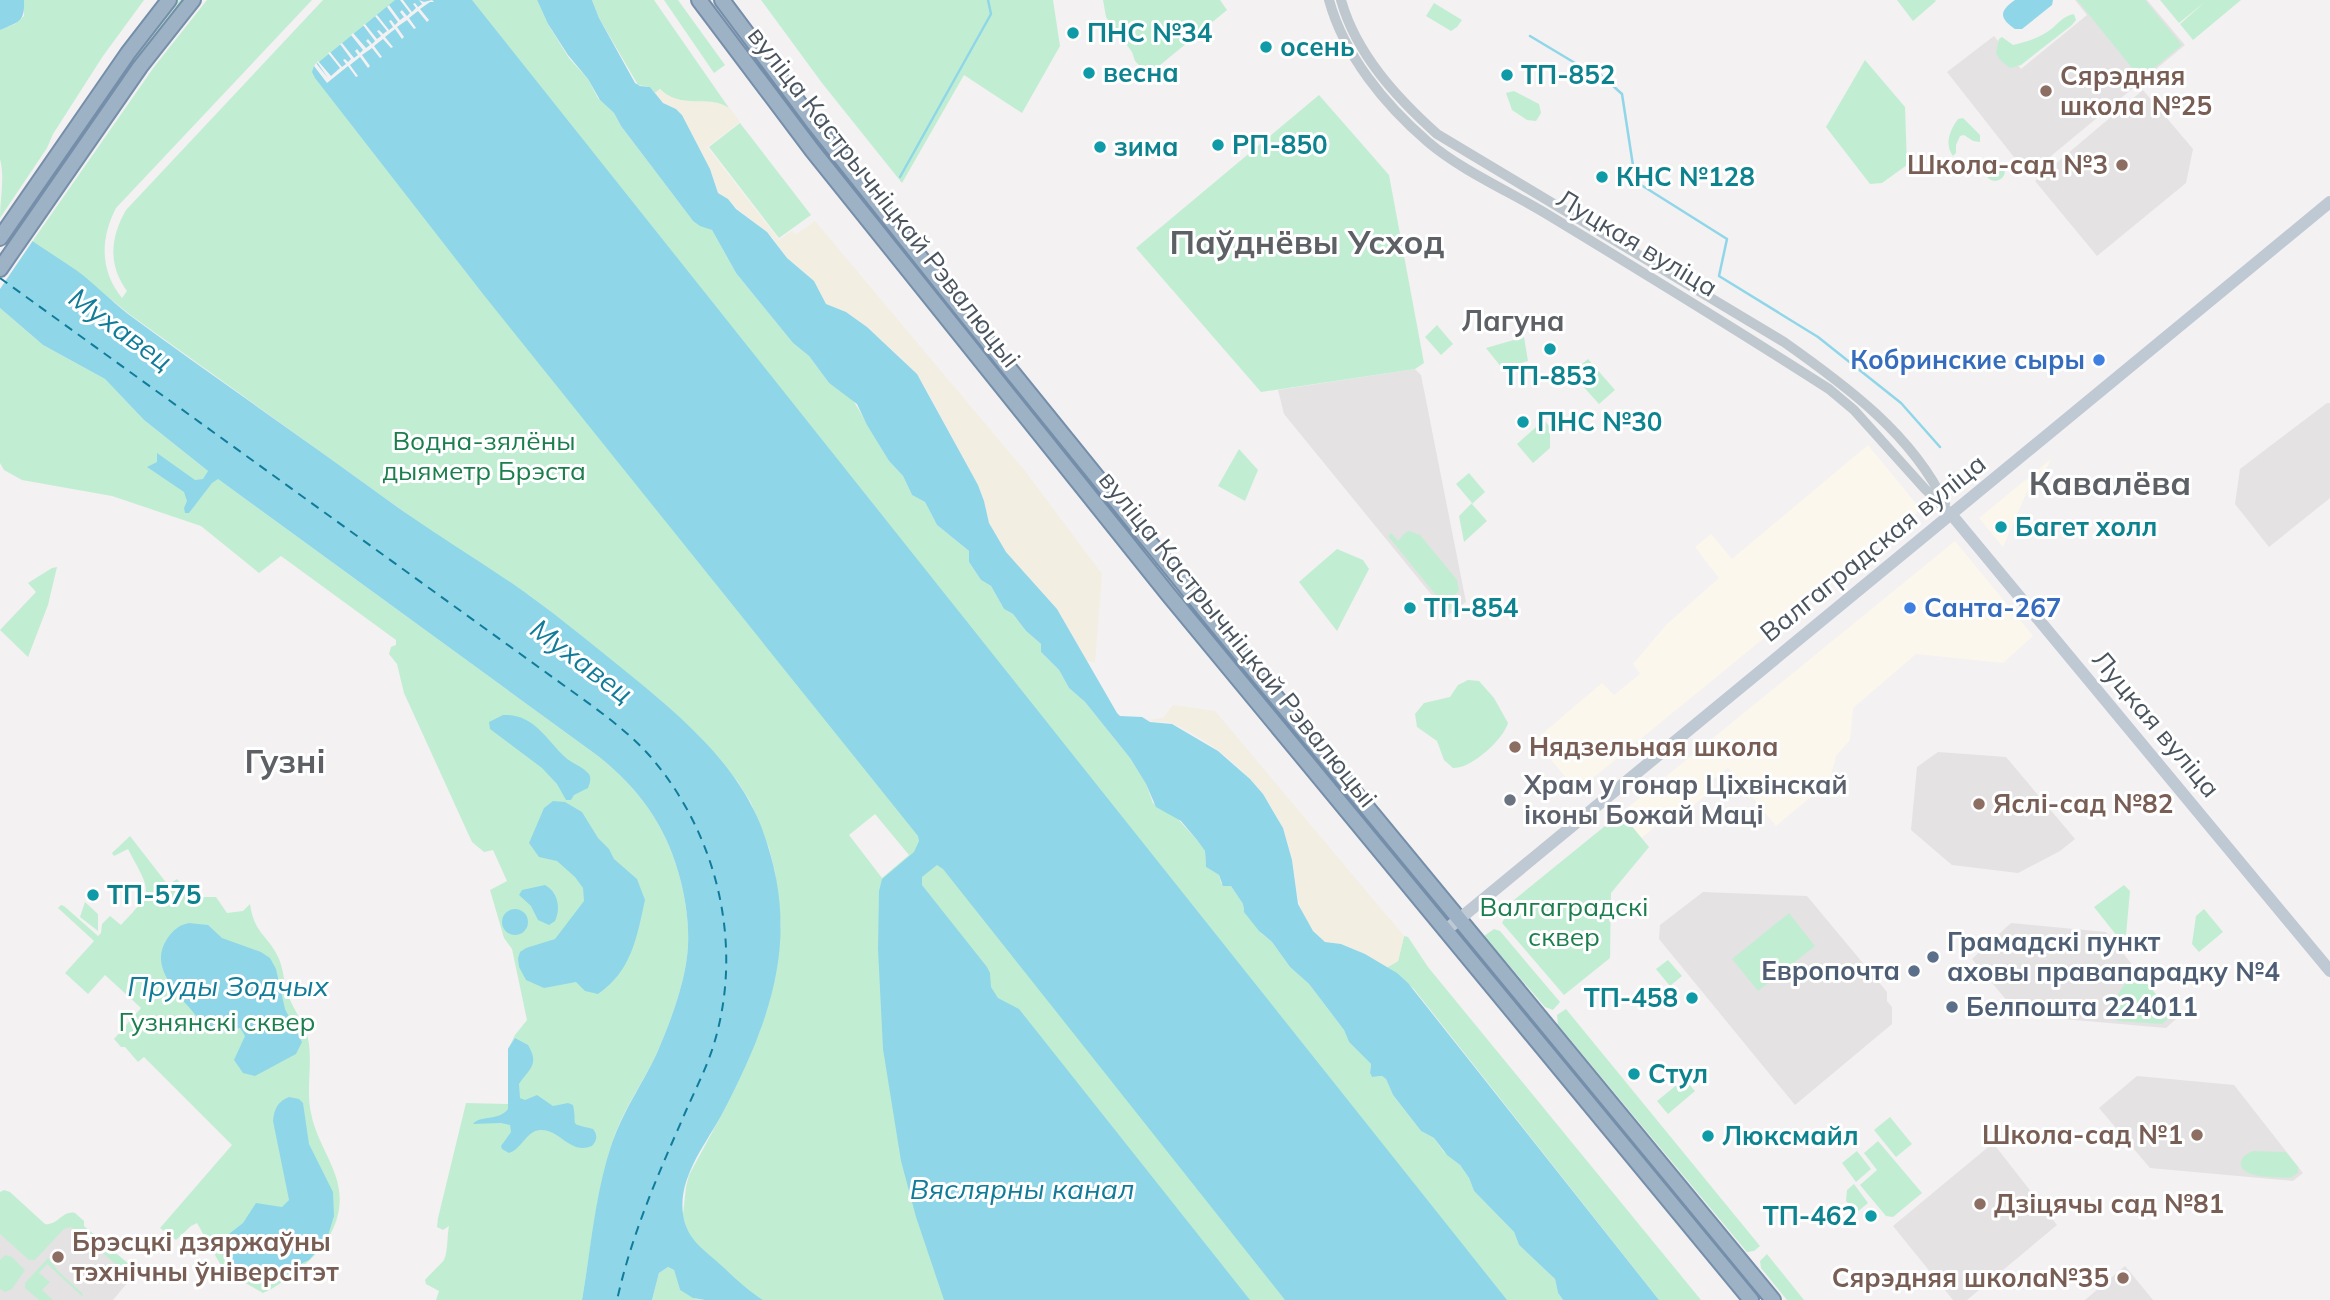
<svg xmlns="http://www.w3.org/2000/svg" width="2330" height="1300" font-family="Mulish,sans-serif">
	<rect width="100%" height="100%" fill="#f3f1f1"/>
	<path fill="#fcf7ec" d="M1868,445L1918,506L1917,513L1577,791L1535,740L1602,683L1614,695L1640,674L1633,664L1667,624L1719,578L1695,547L1711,534L1732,559Z
		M2051,459L2037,489H2028L2003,547L1979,518Z
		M1955,541L2033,636L2003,663L1916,654L1853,708L1850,740L1836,756L1829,782L1776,826L1728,768L1713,780L1712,790L1694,805L1683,804L1641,838L1621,813Z"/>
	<path fill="#e4e2e3" d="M2075,0H2147L2185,45L2028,175L1947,72L1994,36L2021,69L2087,15Z
		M2143,90L2193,149L2186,183L2097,256L2035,181Z
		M1415,369L1421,375L1466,602L1448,615L1284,414L1278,390Z
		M2327,403H2330V498L2269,547L2235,504L2240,469Z
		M1938,752L2006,757L2075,839L2060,851L2018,873L1952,865L1911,830L1917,767Z
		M1703,892L1807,896L1887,992V1001L1892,1007V1024L1795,1105L1659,939L1660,925Z
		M2011,923L2106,932L2176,1019L2166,1028L2019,1015L1972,959Z
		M2137,1076L2234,1085L2303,1173L2293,1181L2150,1168L2099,1108Z
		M1993,1143L2057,1225L1967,1300H1953L1893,1226Z
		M0,1208L46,1244L71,1217L129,1269L128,1282L113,1300H0Z
		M2125,1266L2153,1300H2085Z"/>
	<path fill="#c1eed3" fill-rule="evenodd" d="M24,0H144L103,56L53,134L47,148L0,218C0,198 5,178 0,159V30L15,24L24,16Z
		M179,0H186L65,166L61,164L124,69Z
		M207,0H312L116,208C100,239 100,271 122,298L127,291C108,265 110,238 126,210L323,0H537L549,26L569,58L588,79L598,98L614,113L621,126L693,221L712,230L736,273L793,343L809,356L829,383L853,400L889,461L903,476L912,495L925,502L937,525L969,551V562L981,580L991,586L1004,609L1013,614L1026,631L1041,644V652L1059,670L1069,688L1085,702L1130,758L1146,784L1153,803L1177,818L1197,840L1205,851L1206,867L1219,875L1221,883L1231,886L1243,904V909L1262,934L1272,942L1290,967L1309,984L1344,1030L1349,1042L1371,1064L1370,1073L1372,1077L1382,1076L1386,1079L1393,1095L1421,1131L1434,1138L1444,1152L1460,1165L1469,1178L1474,1191L1514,1232L1519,1245L1555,1279L1558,1293L1563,1300H763L743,1287L695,1244L687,1230L683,1215L686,1187L689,1175L721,1116L760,1031L781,926L775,872L769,848L751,803L738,782L702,739L658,698L529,595L446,542L129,314L76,271L32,242L154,67ZM875,814L909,855L882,878L849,835Z
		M592,0H654L729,108C708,101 675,106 660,89L655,93L650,87L638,85L599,18Z
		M664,0H678L725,65L714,73Z
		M761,0H1053L1060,46L1022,113L964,75L902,183L822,83Z
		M1103,0H1220L1227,10L1148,75L1135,61L1132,52L1106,17Z
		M1897,0H1935L1936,1L1913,21Z
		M2077,0H2145L2182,45L2141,79Z
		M2160,0H2241L2193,40L2180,24L2205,2L2179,23Z
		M1434,3L1462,20L1457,27L1451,31L1426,16Z
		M2074,14L2076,20L2072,25L2021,65L2010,68L2000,60L1996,53L1999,39L2002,37L2013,45C2025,42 2040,38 2050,30C2058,24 2063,16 2074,14Z
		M1865,60L1905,107L1907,165L1882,183L1870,184L1826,127Z
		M1514,91L1539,104L1541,113L1536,121L1527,120L1512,110L1506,93Z
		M1319,95L1389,175L1424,363L1415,369L1261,392L1136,248Z
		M1963,118L1980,135V142L1973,141L1964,135L1960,136L1956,145V153L1953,156C1944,144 1950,130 1958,119Z
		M740,123L811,215L779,238L709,147Z
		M1985 171a10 10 0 1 1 20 0a10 10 0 1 1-20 0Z
		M0,308L43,345L105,379L144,420L218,479L598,756C641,790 668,829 681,882C686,903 689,924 688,946C686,981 671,1020 657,1053C643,1083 622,1111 612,1143C596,1194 591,1248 582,1300H436L439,1291L426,1284L425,1280C430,1274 441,1264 444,1260C448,1251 447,1235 449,1226L443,1230L437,1227L438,1218L466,1103L508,1104V1049L515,1035L527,1020L512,949L504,938L490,890L507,881L493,850L484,852L472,842L404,693L397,664L389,654L391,647L396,645V640L281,556L259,573L201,526L112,496L22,480L4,470L0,463Z
		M1437,325L1453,344L1441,355L1425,337Z
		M1524,337L1528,361L1502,368L1486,348Z
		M1588,359L1615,390L1599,404L1571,373Z
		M1544,420L1550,427V448L1533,463L1517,444Z
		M1239,449L1258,470L1245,501L1218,486Z
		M1469,473L1485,492L1472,504L1487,521L1464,542L1459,516L1472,503L1456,484Z
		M1409,531L1420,535L1457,580L1459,591L1449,600L1453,607L1448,610L1388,536L1391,533L1398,541L1405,533Z
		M1337,549L1363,560L1369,569L1337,631L1299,582Z
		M57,567L48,605L28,657L0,630L36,592L28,583L52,568Z
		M1468,680L1479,681L1494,698L1508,723C1503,740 1471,769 1453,768L1444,760L1437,741L1417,727L1415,714L1424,703L1450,697L1458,685Z
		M1621,813L1649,847L1611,893L1610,958L1564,995L1502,923L1514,900Z
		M130,836L168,885L177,879L191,897H216L227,913L243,911L250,904C254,934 269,936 279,959C284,971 284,984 288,995C294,1011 307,1027 309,1044C312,1067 306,1091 311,1113C315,1136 329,1155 336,1177C350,1220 322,1254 290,1276C282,1282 273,1289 263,1293L224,1271L197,1223L191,1226L176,1240L160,1228L232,1145L144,1057L138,1062L125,1047H121L114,1039L141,1008L105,975L88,994L65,973L94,941L58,908L61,905L64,906L98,936L101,933L102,924L110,916L121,925C155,889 151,893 128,849L114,856L112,853Z
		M2124,885L2130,891L2125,946L2094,907Z
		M85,902L98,914V931L80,917Z
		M2204,909L2223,932L2199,952L2192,944L2196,916Z
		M1789,913L1815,946L1758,991L1732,959Z
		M1494,929L1500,931L1560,1002L1553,1010L1545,1007L1484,936Z
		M1404,936L1408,937L1428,967L1701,1300H1659L1413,988L1386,968L1398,961Z
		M1668,960L1682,976L1670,986L1656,969Z
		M2136,970L2169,1011L2168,1019L2162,1024L2118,1021L2113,1015C2112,1002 2124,980 2136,975L2134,972Z
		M1566,1009L1760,1246L1754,1251L1747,1252L1558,1025L1557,1015Z
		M1684,1079L1695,1091L1668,1114L1657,1101Z
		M1890,1117L1912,1144L1896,1157L1874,1130Z
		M1878,1141L1922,1193L1893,1217L1886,1216L1860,1185L1877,1170L1864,1153Z
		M1857,1151L1871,1169L1856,1182L1842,1163Z
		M2253,1151L2286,1152L2298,1167V1173L2290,1178C2278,1177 2238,1179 2241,1162C2242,1156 2248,1153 2253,1151Z
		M1854,1184L1868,1203L1856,1213L1846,1201L1847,1190Z
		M4,1190L10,1192L45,1224C58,1226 62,1210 75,1213L84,1221V1226L130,1265L129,1275L71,1227L64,1229L35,1260H29L0,1234V1192Z
		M1767,1254L1804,1300H1787L1761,1268L1760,1261Z
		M5,1255L12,1257L25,1270L12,1289L5,1292L0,1289V1260Z
		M48,1258L59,1272L82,1293L83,1297L47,1264L39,1273L50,1282L42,1290L53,1300H39L25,1288V1283Z
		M668,1267L674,1270L680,1290L696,1299L705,1300H652L659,1273Z"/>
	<path fill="#f3eee2" d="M660,89C679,110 710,94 729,108C733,111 737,118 740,122L707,147L779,240L792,231L795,235L815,221L1025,471L1102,574L1095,662L1086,661L1057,609L1008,556L989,523L984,501L978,485L925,387L904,361L867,327L846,312L826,304L814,281L787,258L772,237L718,193L710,169L682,115L676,109L663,103L655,93Z
		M1173,705L1215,711L1404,936L1398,961L1386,968C1372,960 1359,951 1344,945C1335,942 1326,945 1319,938C1296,915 1297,889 1292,859C1280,798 1229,749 1173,724C1164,720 1155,723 1147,720L1163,718Z"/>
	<path fill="#90d6e9" d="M0,0H24C25,22 19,22 0,30Z
		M395,0H472L1507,1300H1285L943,869L937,865L922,877V885L987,967L990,973L991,987L998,998L1019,1009L1250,1300H944L916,1217L901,1161L883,1049L878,949L879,891L882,879L914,852L919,841L918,836L483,294L315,78L312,72L314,66Z
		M537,0H592L599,18L635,83L640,86L650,87L663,103L676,109L682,115L710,169L718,193L728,199L736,209L767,232L787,258L814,281L826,304L846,312L867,327L917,374L978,485L984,501L989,523L1006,552L1057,609L1117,713L1120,716L1142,717L1150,722L1172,724L1218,751L1250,779L1263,794L1283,828L1292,860L1298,904L1313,931L1325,942L1341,944L1365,954L1397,973L1408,983L1659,1300H1563L1558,1293L1555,1279L1519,1245L1514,1232L1474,1191L1469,1178L1460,1165L1447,1155L1434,1138L1421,1131L1393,1095L1386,1079L1382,1076L1372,1077L1370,1073L1371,1064L1349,1042L1344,1030L1309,984L1290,967L1272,942L1259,931L1244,912L1243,904L1231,886H1223L1219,875L1206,867L1205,851L1197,840L1181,821L1156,807L1146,784L1130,758L1085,702L1069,688L1059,670L1041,652V644L1026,631L1013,614L1004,609L991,586L981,580L969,562V551L937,525L925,502L912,495L903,476L889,461L867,425L857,404L829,383L809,356L793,343L736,273L712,230L700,226L693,221L621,126L614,113L600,100L588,79L568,55L548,24Z
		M2015,0H2053L2052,5L2022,29H2015C1999,18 1999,11 2015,0Z
		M0,219C25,237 51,253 76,270C94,283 110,300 128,314C218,380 310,443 400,509C441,538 485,564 526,593C563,620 598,649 634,678C684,719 737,765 761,826C803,935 772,1018 721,1116C705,1145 678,1178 683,1214C687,1241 704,1249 722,1266C736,1279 747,1290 763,1300H705L693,1298L680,1290L674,1270L668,1267L659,1273L652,1300H582C591,1248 595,1193 612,1143C623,1111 643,1083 657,1053C671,1020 686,981 688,946C689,924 686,903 681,882C668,829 641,790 598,756L218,479L212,483L189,513H185L184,508L187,501L184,492L147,467L157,462V453L195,480L203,479L208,471L144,420L105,379L43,345L0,308Z
		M503,715C533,713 546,739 565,757C571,763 582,766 588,773C592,777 590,783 588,788L574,795L571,800H566L557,784L542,768L490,729L489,722Z
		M553,801L565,802L582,812L598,838L609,849L614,859L637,879L645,900C637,936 632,971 598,994L585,991L576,982L544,988L526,980L519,967L518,958L520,952L526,948L555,939L584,901L583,888L575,877L557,861L539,857L529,843L544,808Z
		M545,885C558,892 561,908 555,921L549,925L538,920L531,906L519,895L522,890Z
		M502 922a13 13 0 1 1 26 0a13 13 0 1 1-26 0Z
		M189,923L208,925L222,938L261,952L270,958L276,969L285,1009L302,1042L296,1054L255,1076L243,1073L234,1060L245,1036L240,1028L215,1032L208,1028C199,1021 193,1011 185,1003C170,984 151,963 167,939C173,930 179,925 189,923Z
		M515,1038L528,1045C540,1065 529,1069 519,1084L520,1098L525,1100L537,1095L553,1106L568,1103L573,1105C578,1128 567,1122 593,1129C598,1135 597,1141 592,1146C569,1155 561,1129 540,1130C526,1131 522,1149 509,1153L502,1149L501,1146L511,1132L510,1125L501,1123L473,1124C480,1115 499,1121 508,1109V1049Z
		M289,1097L299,1099L303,1103L309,1144L333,1192L334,1216L327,1239L309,1260L292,1268L256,1275L236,1271L227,1262L222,1252L221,1243L225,1237L243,1223L256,1203L282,1207L289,1200L273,1121C274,1109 278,1101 289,1097Z"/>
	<path fill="#f3f1f1" d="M400,0H403L412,12L416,8L413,4L415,3L418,7L422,4L419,0L424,2L432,0L434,2H430L420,9L429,20L427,22L418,11L409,18L416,28L414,29L407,20L397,27L404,37L402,39L395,29L385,37L393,47L391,48L383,39L374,46L382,57L380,58L372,48L362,55L370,66L368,68L360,57L350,65L358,76L356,77L348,66L327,83L314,66L316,63L328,78L317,62L318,61L331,76L340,68L328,53L330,52L342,67L346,64L343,60L345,59L348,62L351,59L340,44L342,43L354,58L358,55L355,51L357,49L360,53L363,50L351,35L353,33L366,48L370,45L366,41L368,39L372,44L375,41L363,25L365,24L377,39L381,36L377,31L379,30L383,34L387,31L375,16L377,15L389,30L393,27L389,21L391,20L395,25L398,22L387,7L389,5L400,20L404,17L400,12L402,10L407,16L410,13Z
		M2,216L34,239L0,289V219Z"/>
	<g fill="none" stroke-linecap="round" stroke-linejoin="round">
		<path stroke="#90d6e9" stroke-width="2.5" d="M1530,36L1580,66
			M1591,66L1622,94L1634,172L1638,183L1727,239L1719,276L1818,337L1901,403L1940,447
			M900,177L991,14L988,0"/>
		<path stroke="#117c99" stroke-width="2" stroke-dasharray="9 7" stroke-linecap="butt" d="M0,278L591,705C614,722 637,740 655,762C719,840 744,949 713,1047C705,1072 692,1096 682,1120C656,1179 631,1237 617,1300"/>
		<defs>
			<path id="trunk" d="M699,0L812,150L1168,594L1751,1300
				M722,0L816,126L970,320L1211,618L1773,1300
				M0,238L128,53L169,0
				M0,269L140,67L193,0"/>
		</defs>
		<use href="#trunk" stroke="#758ea9" stroke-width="18"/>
		<path stroke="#bfc8cf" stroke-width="10" d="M1329,0C1344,55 1385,105 1428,142C1462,171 1511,192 1550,216C1644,273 1737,330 1829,389L1854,410L1925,489L1951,514
			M1341,0C1356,54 1397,98 1437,134L1784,342C1845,385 1913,435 1945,504"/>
		<path stroke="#bfc9d3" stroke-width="12" d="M1951,514L2330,971
			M1446,930L2330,202"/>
		<use href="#trunk" stroke="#9eb2c6" stroke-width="14"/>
	</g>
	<g fill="#0f9aa8" stroke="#fff" stroke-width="2.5">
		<circle cx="1073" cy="33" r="7"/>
		<circle cx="1266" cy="47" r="7"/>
		<circle cx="1089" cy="73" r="7"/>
		<circle cx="1507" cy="75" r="7"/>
		<circle cx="1218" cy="145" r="7"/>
		<circle cx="1100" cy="147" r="7"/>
		<circle cx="1602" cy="177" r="7"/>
		<circle cx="1550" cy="349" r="7"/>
		<circle cx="1523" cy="422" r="7"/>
		<circle cx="2001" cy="527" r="7"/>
		<circle cx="1410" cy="608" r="7"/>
		<circle cx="93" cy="895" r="7"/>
		<circle cx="1692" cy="998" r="7"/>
		<circle cx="1634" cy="1074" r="7"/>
		<circle cx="1708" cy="1136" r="7"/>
		<circle cx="1871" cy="1216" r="7"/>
	</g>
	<g fill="#8d6e63" stroke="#fff" stroke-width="2.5">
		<circle cx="2046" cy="91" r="7"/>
		<circle cx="2122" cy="165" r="7"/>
		<circle cx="1515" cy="747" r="7"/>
		<circle cx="1979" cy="804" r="7"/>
		<circle cx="2197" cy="1135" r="7"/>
		<circle cx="1980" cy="1204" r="7"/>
		<circle cx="58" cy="1257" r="7"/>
		<circle cx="2123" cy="1278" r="7"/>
	</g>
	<g fill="#3f7fe0" stroke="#fff" stroke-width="2.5">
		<circle cx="2099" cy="360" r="7"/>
		<circle cx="1910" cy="608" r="7"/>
	</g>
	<circle fill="#6b7280" stroke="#fff" stroke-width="2.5" cx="1510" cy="800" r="7"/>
	<g fill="#5c6f8a" stroke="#fff" stroke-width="2.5">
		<circle cx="1933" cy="957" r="7"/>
		<circle cx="1914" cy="971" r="7"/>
		<circle cx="1952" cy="1007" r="7"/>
	</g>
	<g text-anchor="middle" stroke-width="6" stroke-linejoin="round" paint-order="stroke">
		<g font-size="26" font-weight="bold" fill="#0d838f" stroke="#fff" text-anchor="start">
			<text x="1087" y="42">ПНС №34</text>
			<text x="1280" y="56">осень</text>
			<text x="1103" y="82">весна</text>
			<text x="1521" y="84">ТП-852</text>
			<text x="1232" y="154">РП-850</text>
			<text x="1114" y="156">зима</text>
			<text x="1616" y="186">КНС №128</text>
			<text x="1550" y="385" text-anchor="middle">ТП-853</text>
			<text x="1537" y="431">ПНС №30</text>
			<text x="2015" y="536">Багет холл</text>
			<text x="1424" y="617">ТП-854</text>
			<text x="107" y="904">ТП-575</text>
			<text x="1678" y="1007" text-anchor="end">ТП-458</text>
			<text x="1648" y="1083">Стул</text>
			<text x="1722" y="1145">Люксмайл</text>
			<text x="1857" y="1225" text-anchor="end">ТП-462</text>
		</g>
		<g font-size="26" font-weight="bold" fill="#785e54" stroke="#fff" text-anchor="start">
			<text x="2060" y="85">Сярэдняя<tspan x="2060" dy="30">школа №25</tspan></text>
			<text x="2108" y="174" text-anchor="end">Школа-сад №3</text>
			<text x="1529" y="756">Нядзельная школа</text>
			<text x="1993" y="813">Яслі-сад №82</text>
			<text x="2183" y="1144" text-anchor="end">Школа-сад №1</text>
			<text x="1994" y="1213">Дзіцячы сад №81</text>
			<text x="72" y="1251">Брэсцкі дзяржаўны<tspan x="72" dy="30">тэхнічны ўніверсітэт</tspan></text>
			<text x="2109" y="1287" text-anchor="end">Сярэдняя школа№35</text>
		</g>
		<g font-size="26" fill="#49545e" stroke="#fff">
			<text transform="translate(884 197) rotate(52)" y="9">вуліца Кастрычніцкай Рэвалюцыі</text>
			<text transform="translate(1637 243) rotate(31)" y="9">Луцкая вуліца</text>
			<text transform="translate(1873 548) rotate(-39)" y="9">Валгаградская вуліца</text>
			<text transform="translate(1238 639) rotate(51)" y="9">вуліца Кастрычніцкай Рэвалюцыі</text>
			<text transform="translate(2156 724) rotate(50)" y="9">Луцкая вуліца</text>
		</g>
		<g font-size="26" font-weight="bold" fill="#366cbe" stroke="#fff" text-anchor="end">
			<text x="2085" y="369">Кобринские сыры</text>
			<text x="1924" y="617" text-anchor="start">Санта-267</text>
		</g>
		<g font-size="26" fill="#1b7e4d" stroke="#fff">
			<text x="484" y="450">Водна-зялёны<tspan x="484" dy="30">дыяметр Брэста</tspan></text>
			<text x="1564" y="916">Валгаградскі<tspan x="1564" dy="30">сквер</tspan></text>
			<text x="217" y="1031">Гузнянскі сквер</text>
		</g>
		<g font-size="26" font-weight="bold" fill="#5b616d" stroke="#fff" text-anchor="start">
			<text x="1524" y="794">Храм у гонар Ціхвінскай<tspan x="1524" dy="30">іконы Божай Маці</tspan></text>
		</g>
		<g font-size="26" font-weight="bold" fill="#4e5e75" stroke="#fff" text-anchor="start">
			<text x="1947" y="951">Грамадскі пункт<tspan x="1947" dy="30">аховы правапарадку №4</tspan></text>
			<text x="1900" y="980" text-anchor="end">Европочта</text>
			<text x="1966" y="1016">Белпошта 224011</text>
		</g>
		<g font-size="28" font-weight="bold" fill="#5d6165" stroke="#fff">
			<text x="1513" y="331">Лагуна</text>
		</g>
		<g font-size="28" font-style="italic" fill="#117c99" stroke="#fff">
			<text transform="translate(121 329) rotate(36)" y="10">Мухавец</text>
			<text transform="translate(582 661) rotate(37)" y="10">Мухавец</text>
			<text x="228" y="996">Пруды Зодчых</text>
			<text x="1022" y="1199">Вяслярны канал</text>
		</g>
		<g font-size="33" font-weight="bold" fill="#5d6165" stroke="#fff">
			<text x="1307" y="254">Паўднёвы Усход</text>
			<text x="2110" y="495">Кавалёва</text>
			<text x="285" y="773">Гузні</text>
		</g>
	</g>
</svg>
